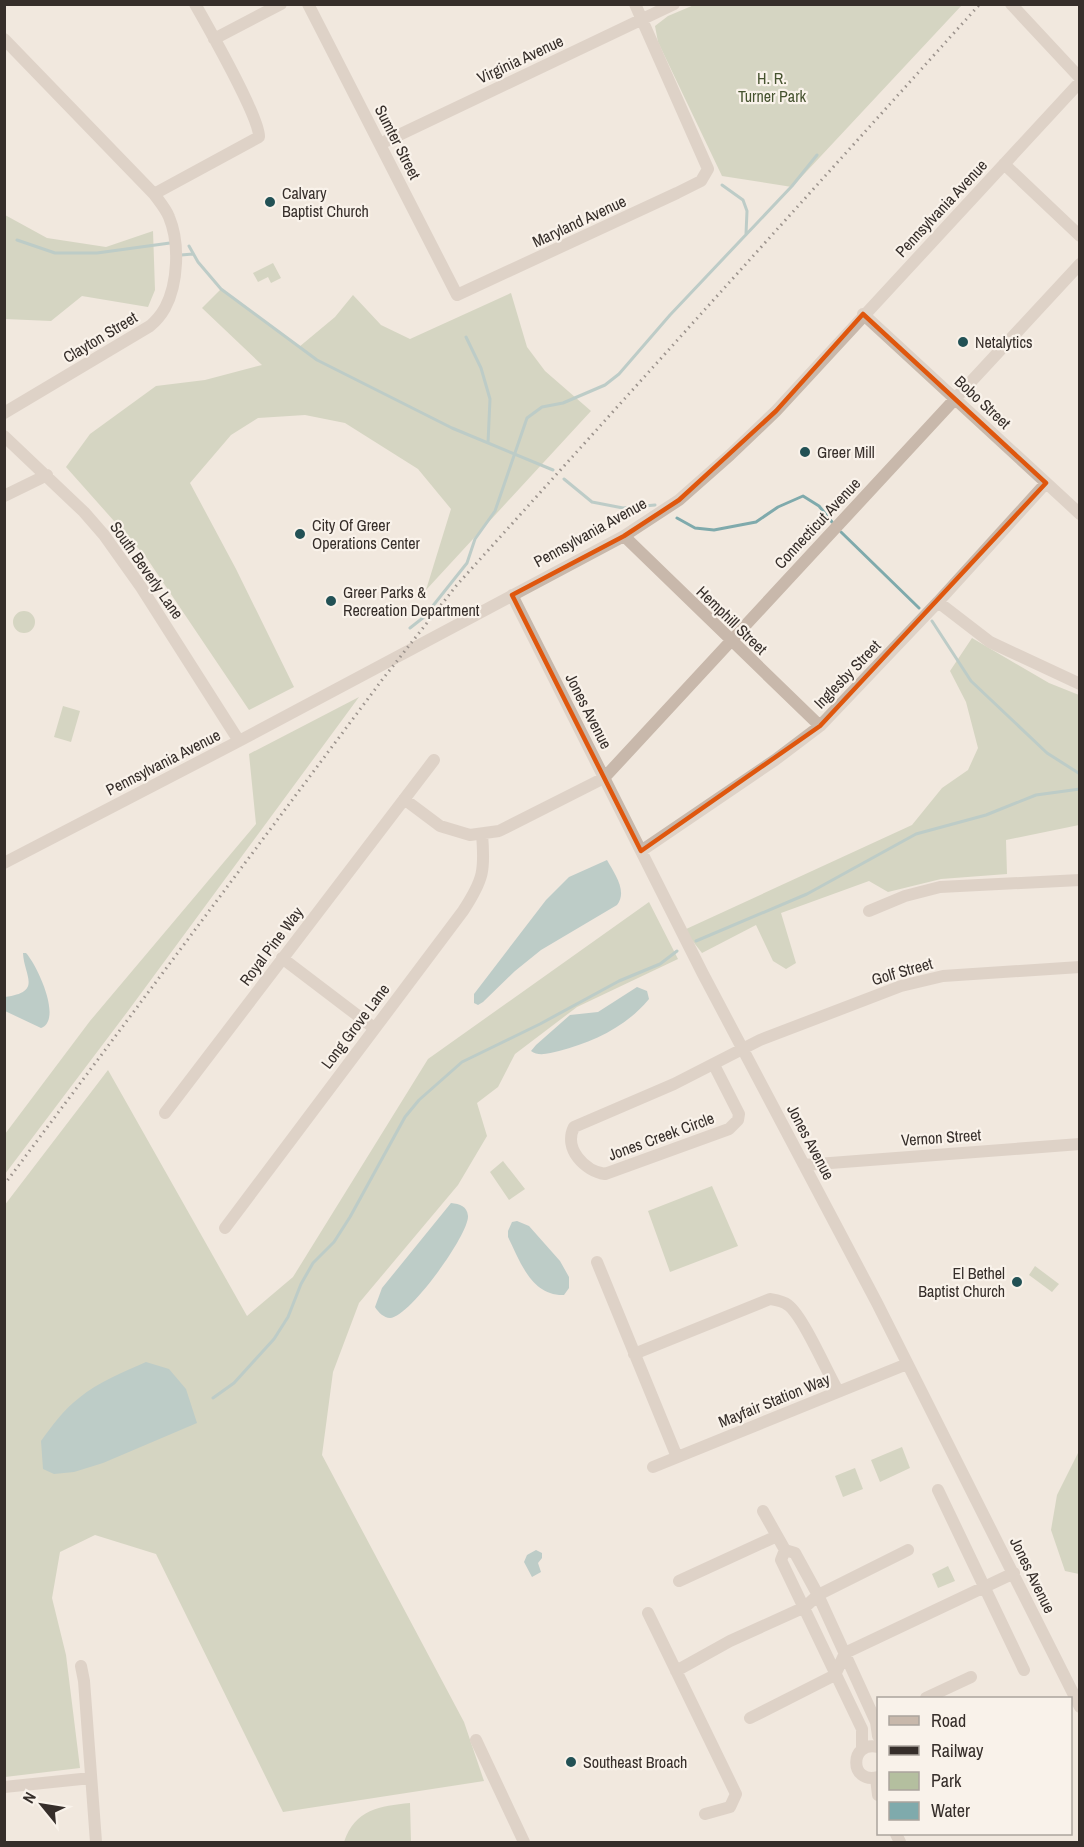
<svg xmlns="http://www.w3.org/2000/svg" width="1084" height="1847" font-family="'Archivo Narrow',sans-serif">
	<rect width="100%" height="100%" fill="#f1e8de"/>
	<path fill="#b4bf9f" d="M694,5H962L792,187L722,176L658,42L655,26L668,16Z
		M5,215L47,238L106,247L153,231L155,290L148,307L82,296L51,321L5,319Z
		M273,263L281,278L271,283L268,277L258,282L253,273Z
		M221,289L299,347L335,317L353,295L381,325L410,339L511,293L527,347L545,371L591,411L426,590L451,509L418,469L345,423L305,415L258,418L231,435L190,483L236,569L294,687L249,710L146,557L66,467L90,434L156,386L205,380L262,365L202,308Z
		M13 622a11 11 0 1 1 22 0a11 11 0 1 1-22 0Z
		M972,638L1049,683L1079,695V825L1006,840L1007,874L941,879L888,892L869,881L781,913L796,963L786,969L773,961L756,925L702,953L684,930L912,825L942,788L968,770L978,748L966,702L950,671Z
		M359,697L128,1011L5,1174V1134L90,1021L256,824L249,754Z
		M63,706L80,711L71,742L54,737Z
		M649,902L678,959L577,1007L515,1054L498,1087L477,1103L487,1136L458,1185L359,1303L333,1372L322,1455L464,1722L484,1781L283,1812L156,1554L95,1535L60,1552L52,1598L66,1655L80,1768L5,1777L4,1206L108,1070L247,1316L293,1277L428,1059Z
		M503,1161L525,1189L509,1200L490,1172Z
		M712,1186L738,1246L670,1272L648,1211Z
		M1035,1266L1059,1284L1052,1292L1029,1275Z
		M902,1447L910,1468L880,1482L871,1460Z
		M1079,1451V1574L1065,1571L1051,1530L1057,1495Z
		M855,1468L863,1489L843,1497L835,1476Z
		M948,1566L955,1581L938,1588L932,1574Z
		M410,1803L411,1842H344C355,1809 380,1806 410,1803Z"/>
	<path fill="#7faaac" d="M607,860C614,873 628,891 617,905L541,950L515,971L483,1002L478,1005L474,1003V994L546,900L569,877Z
		M23,953H26C37,965 63,1020 41,1028L5,1011V997C43,992 24,976 23,953Z
		M637,987L647,991L649,999C626,1027 593,1042 559,1051C550,1053 539,1057 531,1051L536,1045L570,1015L598,1012Z
		M451,1203C460,1204 467,1206 468,1216C469,1234 410,1317 390,1318C384,1318 378,1312 375,1307L382,1288Z
		M517,1221L529,1226L560,1261L569,1277V1288L564,1295C531,1296 520,1261 508,1237V1231L512,1222Z
		M146,1362L169,1369L186,1389L197,1423L103,1463L74,1472L54,1474L43,1469L41,1441C52,1426 63,1410 79,1398C98,1382 124,1372 146,1362Z
		M536,1550L542,1553V1558L538,1563L541,1572L532,1577L524,1562L527,1555Z"/>
	<g fill="none" stroke-linecap="round" stroke-linejoin="round">
		<path stroke="#7faaac" stroke-width="3" d="M722,185L743,200L747,211L746,234
			M17,240L55,253H97L170,243
			M189,246L198,262L221,289L317,360L452,428L553,470
			M181,255L193,254
			M466,337L481,368L490,399L488,443
			M564,479L592,502L623,508L655,505
			M677,518L695,528L714,530L756,522L778,507L803,496L819,506L832,522
			M841,532L919,608
			M932,621L971,681L1047,753L1080,774
			M410,628L424,617L467,563L475,539L495,511L527,418L542,407L563,403L605,385L619,374L670,315L792,186L817,155
			M696,941L807,894L916,834L986,815L1036,795L1080,789
			M213,1398L234,1383L274,1339L288,1317L301,1284L313,1263L334,1242L350,1217L405,1117L419,1100L462,1062L540,1024L619,981L660,964L677,951"/>
		<path stroke="#c8b8ab" stroke-width="12" d="M308,4L457,295L677,193L701,181L708,169L635,4
			M1011,4L1080,78
			M4,39L154,194C159,201 166,209 169,217C180,243 178,284 165,308C161,315 156,321 150,326L4,413
			M214,39L281,4
			M380,144L674,4
			M1004,164L1080,236
			M154,194L259,137C260,118 207,25 195,4
			M863,314L1080,514
			M4,436L84,512L104,535L141,587L239,741
			M4,496L47,475
			M624,536L820,726
			M512,595L703,974L877,1303L1080,1707
			M938,602L990,642L1080,684
			M404,799L440,826L470,835L499,831L604,778L1080,264
			M641,851L775,760L820,726L938,602L1046,483
			M4,863L239,741L624,536L679,500L730,455L776,411L1080,82
			M869,911L905,896L940,887L1080,880
			M282,958L374,1028
			M714,1065L739,1114L738,1120L729,1129L605,1174C585,1171 563,1149 574,1127L674,1084L760,1040L901,986L943,976L1080,967
			M165,1113L434,760
			M804,1165L1080,1144
			M225,1228L463,911C484,879 485,870 482,834
			M597,1262L677,1457
			M634,1354L770,1299C776,1300 783,1301 788,1305C803,1316 827,1372 838,1391
			M653,1467L907,1364
			M938,1490L1024,1670
			M763,1511L785,1550L795,1553L818,1595L876,1722L878,1736
			M785,1550L781,1560L862,1729V1749
			M679,1581L777,1536
			M648,1613L736,1794L730,1807L705,1814
			M81,1666L84,1681L96,1842
			M676,1671L730,1641L805,1607L818,1595L908,1550
			M926,1698L971,1677
			M750,1718L835,1675L845,1653L1014,1573
			M476,1740L524,1842
			M878,1747C849,1740 849,1785 878,1777
			M876,1778L878,1795
			M4,1787L91,1778
			M896,1834L900,1842"/>
		<path stroke="#362e2a" stroke-width="3" stroke-dasharray="1.5 4.5" stroke-linecap="butt" d="M4,1185L382,680L456,586L980,4"/>
	</g>
	<path d="M0 0H1084V1847H0ZM863,314L1046,483L820,726L641,851L512,595L624,536L679,500L776,411Z" fill="#f1e8de" fill-opacity=".55" fill-rule="evenodd"/>
	<path fill="none" stroke="#df570e" stroke-width="4.5" stroke-linejoin="round" d="M863,314L1046,483L820,726L641,851L512,595L624,536L679,500L776,411Z"/>
	<g fill="#225155" stroke="#f9f2ea" stroke-width="2">
		<circle cx="270" cy="202" r="6"/>
		<circle cx="963" cy="342" r="6"/>
		<circle cx="805" cy="452" r="6"/>
		<circle cx="300" cy="534" r="6"/>
		<circle cx="331" cy="601" r="6"/>
		<circle cx="1017" cy="1282" r="6"/>
		<circle cx="571" cy="1762" r="6"/>
	</g>
	<g text-anchor="middle" stroke-width="4.5" stroke-linejoin="round" paint-order="stroke">
		<g font-size="16" fill="#362e2a" stroke="#f9f2ea">
			<text transform="translate(520 59) rotate(-25)" y="6">Virginia Avenue</text>
			<text transform="translate(398 142) rotate(63)" y="6">Sumter Street</text>
			<text transform="translate(941 208) rotate(-47)" y="6">Pennsylvania Avenue</text>
			<text transform="translate(579 221) rotate(-25)" y="6">Maryland Avenue</text>
			<text transform="translate(100 337) rotate(-31)" y="6">Clayton Street</text>
			<text transform="translate(983 402) rotate(43)" y="6">Bobo Street</text>
			<text transform="translate(817 523) rotate(-47)" y="6">Connecticut Avenue</text>
			<text transform="translate(590 532) rotate(-29)" y="6">Pennsylvania Avenue</text>
			<text transform="translate(147 570) rotate(55)" y="6">South Beverly Lane</text>
			<text transform="translate(732 620) rotate(44)" y="6">Hemphill Street</text>
			<text transform="translate(847 674) rotate(-46)" y="6">Inglesby Street</text>
			<text transform="translate(589 711) rotate(63)" y="6">Jones Avenue</text>
			<text transform="translate(163 762) rotate(-27)" y="6">Pennsylvania Avenue</text>
			<text transform="translate(271 946) rotate(-53)" y="6">Royal Pine Way</text>
			<text transform="translate(902 971) rotate(-16)" y="6">Golf Street</text>
			<text transform="translate(355 1026) rotate(-53)" y="6">Long Grove Lane</text>
			<text transform="translate(661 1136) rotate(-20)" y="6">Jones Creek Circle</text>
			<text transform="translate(941 1137) rotate(-4)" y="6">Vernon Street</text>
			<text transform="translate(811 1142) rotate(62)" y="6">Jones Avenue</text>
			<text transform="translate(774 1400) rotate(-22)" y="6">Mayfair Station Way</text>
			<text transform="translate(1033 1575) rotate(64)" y="6">Jones Avenue</text>
		</g>
		<g font-size="16" fill="#46532f" stroke="#f9f2ea">
			<text x="772" y="84">H. R.<tspan x="772" dy="18">Turner Park</tspan></text>
		</g>
		<g font-size="16" fill="#362e2a" stroke="#f9f2ea" text-anchor="start">
			<text x="282" y="199">Calvary<tspan x="282" dy="18">Baptist Church</tspan></text>
			<text x="975" y="348">Netalytics</text>
			<text x="817" y="458">Greer Mill</text>
			<text x="312" y="531">City Of Greer<tspan x="312" dy="18">Operations Center</tspan></text>
			<text x="343" y="598">Greer Parks &amp;<tspan x="343" dy="18">Recreation Department</tspan></text>
			<text x="1005" y="1279" text-anchor="end">El Bethel<tspan x="1005" dy="18">Baptist Church</tspan></text>
			<text x="583" y="1768">Southeast Broach</text>
		</g>
	</g>
	<rect width="1084" height="1847" fill="none" stroke="#362e2a" stroke-width="12"/>
	<rect x="877" y="1697" width="195" height="138" fill="#f9f2ea" stroke="#aba49d" stroke-width="1.5"/>
	<rect x="889" y="1716" width="30" height="9" fill="#c8b8ab" stroke="#aba49d" stroke-width="1.5"/>
	<text x="931" y="1727" font-size="18" fill="#362e2a">Road</text>
	<rect x="889" y="1746" width="30" height="9" fill="#362e2a" stroke="#aba49d" stroke-width="1.5"/>
	<text x="931" y="1757" font-size="18" fill="#362e2a">Railway</text>
	<rect x="889" y="1772" width="30" height="18" fill="#b4bf9f" stroke="#aba49d" stroke-width="1.5"/>
	<text x="931" y="1787" font-size="18" fill="#362e2a">Park</text>
	<rect x="889" y="1802" width="30" height="18" fill="#7faaac" stroke="#aba49d" stroke-width="1.5"/>
	<text x="931" y="1817" font-size="18" fill="#362e2a">Water</text>
	<g transform="translate(42 1805) rotate(300)" stroke="#f9f2ea" stroke-width="4.5" paint-order="stroke">
	<path d="M0-4.5L10 22L0 15L-10 22Z" fill="#362e2a"/>
	<text y="-9" font-size="16" font-weight="bold" text-anchor="middle" fill="#362e2a">N</text>
	</g>
</svg>
